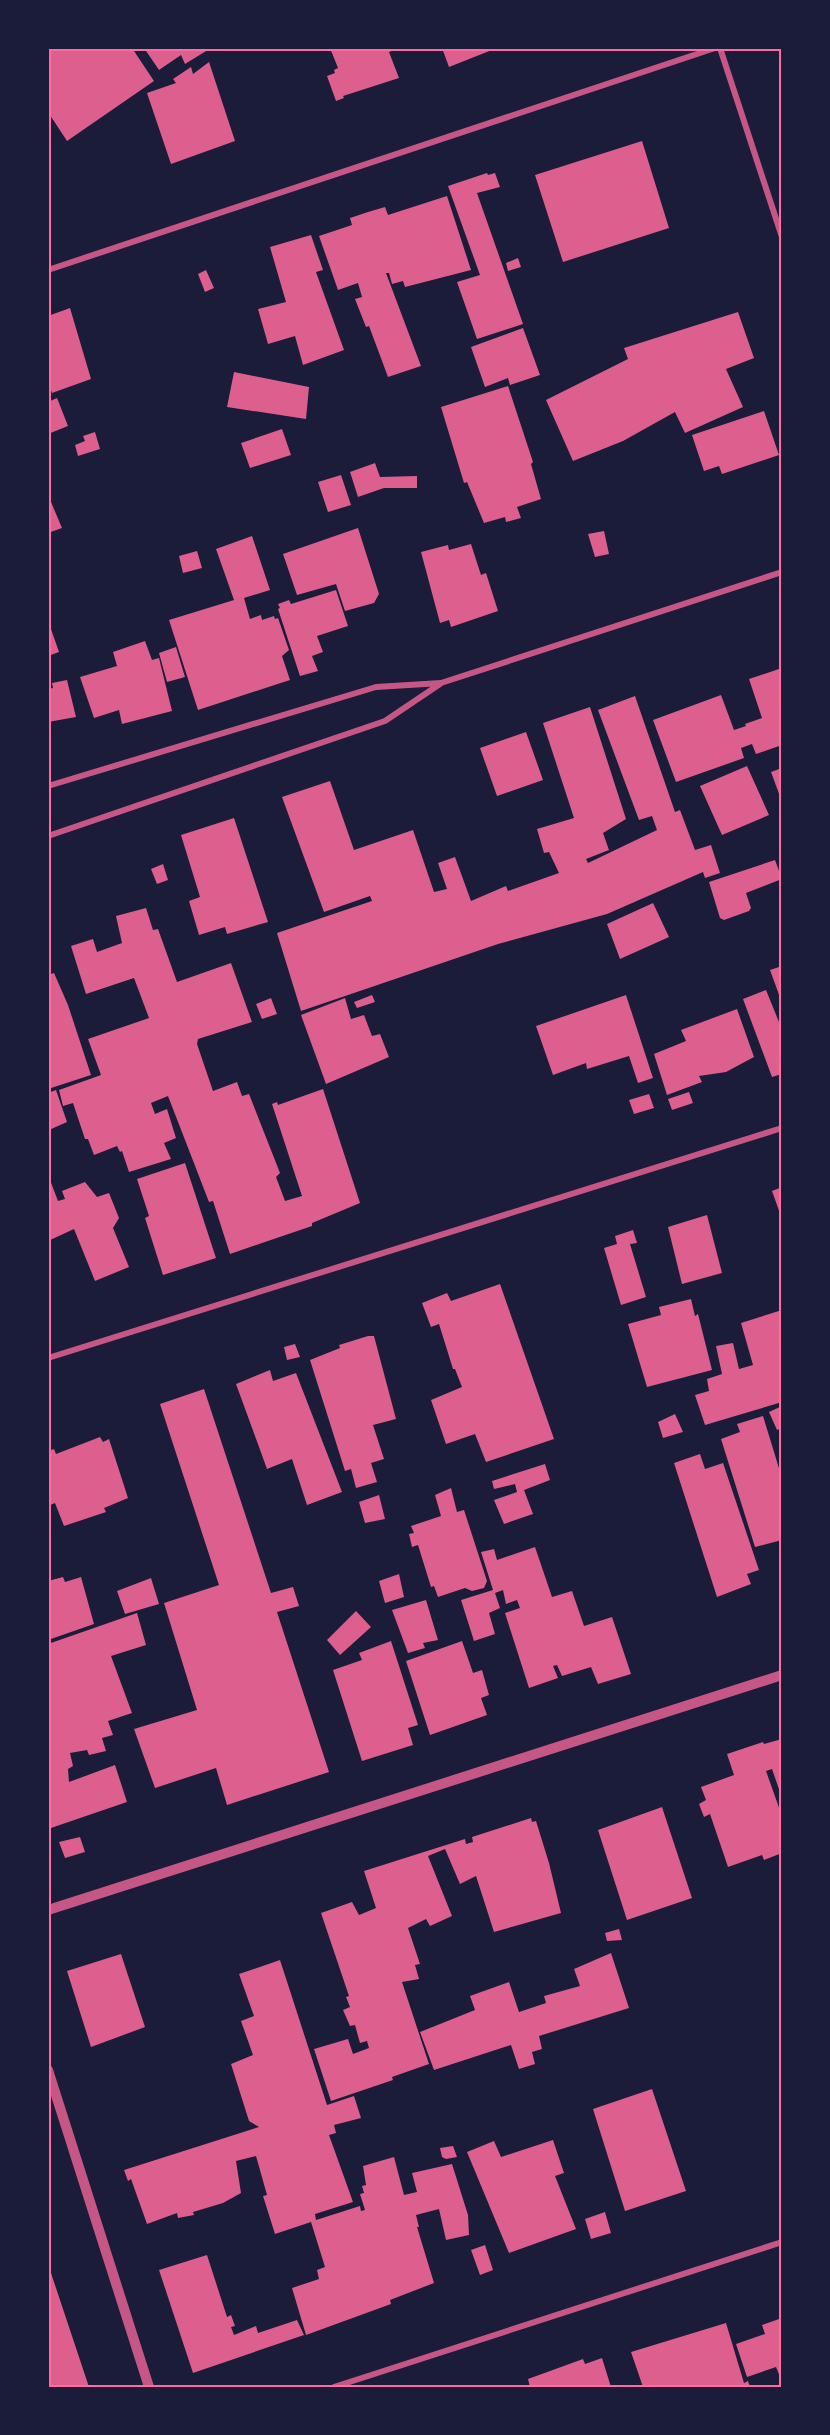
<svg xmlns="http://www.w3.org/2000/svg" width="830" height="2435" font-family="'Work Sans',sans-serif">
	<rect width="100%" height="100%" fill="#1b1b3a"/>
	<path fill="#dd5f8e" d="M48,48H132L154,81L67,141L48,112Z
		M144,48H211L185,64L181,55L159,70Z
		M330,48H399L389,52L399,78L343,96L344,98L336,101L327,76L335,73L334,70L338,68Z
		M442,48H497L449,67Z
		M209,62L235,141L171,164L147,93L176,83L173,79L191,67L193,74Z
		M642,141L669,228L563,262L535,175Z
		M487,173L488,175L495,173L500,187L477,193L523,324L477,339L457,282L480,275L448,186Z
		M447,196L471,270L405,287L403,281L392,284L389,273H386L421,366L388,377L369,326L366,327L355,299L362,297L358,283L338,290L319,236L352,225L350,218L368,212L385,207L388,215Z
		M311,235L323,270L316,272L344,350L303,365L295,336L268,344L258,309L286,302L270,247Z
		M518,258L521,267L508,271L506,263Z
		M206,270L214,288L205,292L198,274Z
		M70,308L91,379L52,393L48,382V316Z
		M738,312L754,358L726,369L743,407L685,433L675,412L623,441L573,461L546,400L628,359L624,348Z
		M523,328L540,375L510,385L508,378L485,387L471,347Z
		M234,372L309,387L306,419L227,407Z
		M508,386L533,462L531,464L541,499L517,507L521,518L506,522L505,517L484,523L467,482L464,483L441,407Z
		M57,398L68,426L48,434V402Z
		M764,411L779,455L722,474L719,466L704,471L692,435Z
		M282,429L291,455L250,468L241,443Z
		M95,432L100,449L78,456L75,445L85,441L83,436Z
		M375,463L380,477L417,476V488H384L358,497L350,472Z
		M341,475L351,505L328,512L318,482Z
		M51,502L62,528L48,533V503Z
		M358,528L379,594L374,603L345,611L336,584L297,595L283,554Z
		M604,531L609,554L595,557L588,534Z
		M252,536L270,590L244,598L250,619L261,615L262,620L274,616L275,619L278,618L289,650L282,656L290,680L198,710L169,620L234,600L216,549Z
		M471,544L481,575L486,573L498,611L451,627L449,620L440,623L421,552L448,545L449,550Z
		M197,551L202,568L183,573L179,556Z
		M336,590L348,626L317,636L323,652L312,656L318,671L300,676L278,609L280,608L278,604L289,600L291,604Z
		M51,629L59,652L48,656V630Z
		M145,641L152,660L159,658L172,711L122,724L119,710L94,718L80,677L117,666L113,652Z
		M176,647L185,677L167,682L159,653Z
		M782,668V745L756,754L752,744L741,748L744,758L676,782L653,720L721,695L734,730L746,726L745,724L762,718L749,679Z
		M67,680L76,717L48,722V689L53,688L52,683Z
		M635,696L675,812L680,810L695,850L711,845L720,873L705,878L703,872L607,914L498,944L301,1011L277,933L372,901L370,896L324,912L282,797L330,781L354,850L413,830L434,892L447,889L438,863L455,857L471,901L506,886L508,891L559,873L549,852L544,853L537,829L574,818L543,723L590,707L626,819L603,833L609,850L586,859L588,863L657,830L652,816L639,820L598,710Z
		M526,732L543,780L497,796L480,748Z
		M747,766L769,815L722,835L700,786Z
		M782,768V802L771,772Z
		M234,818L268,922L227,934L225,927L199,935L189,901L200,897L181,835Z
		M775,860L782,879L746,893L751,908L749,911L724,920L720,918L709,882Z
		M163,864L168,880L157,884L151,869Z
		M653,903L669,937L620,959L607,924Z
		M146,908L153,930L158,929L177,982L231,963L252,1022L198,1039L197,1044L213,1091L237,1082L242,1096L249,1094L280,1173L276,1177L285,1201L302,1196L272,1104L277,1102L278,1105L323,1089L360,1203L312,1223V1226L230,1254L213,1201L209,1202L168,1096L151,1103L155,1114L167,1109L176,1138L164,1143L171,1159L129,1172L122,1151L120,1152L117,1146L94,1155L88,1139H85L73,1103L63,1106L59,1090L101,1075L88,1039L149,1018L134,978L86,994L71,946L93,939L97,952L122,943L116,916Z
		M782,966V1003L770,970Z
		M54,973L68,1005L91,1075L48,1089V975Z
		M766,990L779,1022L782,1021V1074L772,1077L743,999Z
		M372,995L375,1002L357,1008L354,1002Z
		M626,995L653,1078L638,1083L629,1056L587,1069L586,1063L553,1075L536,1026Z
		M271,998L277,1014L262,1019L256,1004Z
		M345,998L351,1019L364,1015L372,1036L380,1034L389,1057L326,1084L301,1015Z
		M737,1009L754,1057L726,1072L699,1076L702,1082L667,1095L654,1054L686,1041L681,1030Z
		M56,1090L67,1122L49,1130L48,1093Z
		M689,1092L693,1103L672,1110L668,1099Z
		M649,1094L654,1108L634,1114L629,1100Z
		M185,1163L216,1258L163,1275L145,1218L149,1216L137,1179Z
		M50,1180L58,1201L65,1199L62,1191L85,1182L97,1197L109,1193L119,1218L113,1228L129,1267L95,1281L74,1229L48,1241V1181Z
		M782,1187V1219L772,1191Z
		M707,1215L722,1273L682,1284L668,1227Z
		M633,1230L637,1243L630,1244L646,1297L621,1305L604,1248L617,1244L615,1236Z
		M500,1284L554,1439L486,1462L475,1434L446,1444L431,1400L462,1387L455,1369H453L439,1324L431,1327L422,1303L447,1293L451,1301Z
		M691,1299L695,1316L698,1314L712,1370L647,1387L628,1324L661,1315L659,1307Z
		M782,1310V1402L705,1425L695,1395L709,1391L707,1379L722,1374L716,1346L733,1343L739,1369L753,1365L741,1323Z
		M368,1336H374L396,1419L373,1425L384,1459L371,1463L377,1482L356,1488L351,1469L345,1471L310,1360L340,1348L339,1345Z
		M295,1344L300,1357L287,1360L284,1347Z
		M270,1370L273,1381L296,1373L342,1492L307,1505L292,1459L267,1469L236,1384Z
		M204,1389L271,1593L293,1587L299,1606L277,1612L329,1772L227,1805L216,1768L155,1788L134,1729L197,1710L164,1603L219,1585L160,1404Z
		M782,1406V1428L777,1430L769,1412Z
		M675,1414L683,1432L663,1438L658,1422Z
		M763,1416L782,1478V1540L755,1547L721,1439L740,1432L737,1424Z
		M100,1437L103,1442L109,1439L128,1498L104,1508L106,1512L64,1526L55,1503L48,1506V1451L54,1449L56,1454Z
		M700,1454L705,1469L723,1463L759,1570L747,1574L751,1584L717,1597L674,1463Z
		M545,1464L550,1480L524,1490L533,1514L504,1524L494,1500L517,1492L515,1484L494,1489L492,1481Z
		M451,1488L457,1512L464,1510L487,1581L484,1588L472,1591L465,1588L438,1597L434,1586L431,1587L418,1545L412,1547L409,1534L414,1533L411,1526L441,1516L435,1495Z
		M379,1495L385,1519L365,1523L359,1502Z
		M535,1547L552,1597L572,1591L584,1626L612,1617L631,1674L598,1684L591,1667L562,1676L557,1665L553,1666L558,1678L529,1688L505,1613L520,1608L517,1600L506,1604L503,1590L495,1593L500,1608L489,1613L495,1634L474,1641L461,1600L493,1590L481,1552L494,1549L497,1560Z
		M399,1574L404,1597L385,1603L379,1581Z
		M63,1577L65,1582L81,1577L94,1624L48,1640V1581Z
		M151,1578L159,1604L125,1614L117,1591Z
		M426,1600L438,1640L423,1643L425,1648L408,1653L392,1610Z
		M356,1611L371,1627L340,1655L327,1640Z
		M137,1613L146,1645L111,1656L132,1713L108,1721L113,1735L102,1738L106,1751L89,1755L87,1750L70,1753L73,1766L68,1769L69,1782L115,1765L127,1802L48,1829V1644Z
		M391,1641L418,1725L408,1728L413,1745L362,1761L333,1670L362,1660L359,1653Z
		M462,1641L473,1673L482,1670L489,1695L481,1698L487,1715L430,1735L406,1661Z
		M782,1739V1798L772,1769L766,1771L782,1816V1853L764,1860L762,1855L728,1867L710,1814L704,1817L699,1804L706,1800L701,1787L734,1775L727,1754L763,1742L764,1744Z
		M662,1807L692,1898L627,1920L598,1830Z
		M531,1818L532,1822L536,1821L549,1863L561,1913L494,1932L476,1876L460,1884L445,1849L428,1856L452,1916L430,1926L426,1919L408,1928L420,1964L415,1965L419,1979L402,1982L429,2064L392,2077L393,2080L331,2101L314,2049L348,2039L353,2054L369,2048L367,2041L360,2043L355,2025L350,2026L343,2010L350,2007L346,1997L349,1996L321,1913L352,1902L359,1915L376,1908L364,1871L465,1839L466,1844L473,1842L472,1837Z
		M80,1837L85,1852L65,1858L59,1842Z
		M619,1929L622,1940L607,1941L605,1933Z
		M611,1953L629,2008L539,2036L542,2049L532,2052L535,2064L519,2069L511,2045L434,2070L420,2032L475,2010L470,1996L509,1982L519,2012L546,2003L544,1996L580,1986L574,1969Z
		M121,1954L145,2027L91,2047L67,1971Z
		M280,1960L327,2105L354,2096L361,2118L334,2125L336,2133L329,2135L353,2202L315,2214L316,2220L360,2206L361,2211L365,2210L360,2194L364,2193L362,2186L366,2185L363,2166L394,2157L404,2195L417,2192L412,2173L452,2164L468,2215L469,2235L446,2240L439,2209L416,2215L419,2227H417L434,2283L390,2300L391,2304L306,2335L292,2288L319,2279L317,2270L325,2267L311,2222L275,2234L263,2196L267,2195L256,2156L236,2161L241,2193L223,2203L193,2212L194,2215L178,2218L177,2213L147,2224L131,2179L128,2181L124,2170L259,2127L249,2121L231,2064L253,2055L241,2021L254,2016L239,1974Z
		M652,2089L686,2191L625,2211L593,2109Z
		M553,2140L564,2173L555,2176L576,2229L509,2253L467,2152L494,2141L501,2157Z
		M453,2146L457,2157L446,2159L442,2157L440,2148Z
		M605,2212L611,2233L591,2239L585,2219Z
		M485,2245L493,2270L480,2275L471,2250Z
		M207,2255L227,2317L231,2315L235,2326L231,2327L234,2335L256,2326L258,2333L297,2320L304,2335L193,2373L159,2270Z
		M48,2264L89,2387H48Z
		M782,2318V2382L776,2367L747,2377L736,2344L765,2334L762,2325Z
		M726,2323L744,2383L748,2381L750,2387H643L631,2352Z
		M602,2358L611,2387H530L528,2379L583,2359L585,2364Z"/>
	<g fill="none" stroke-linecap="round" stroke-linejoin="round">
		<path stroke="#c65784" stroke-width="6" d="M720,48L782,237
			M48,270L715,48
			M48,786L376,687L441,683L782,572
			M48,836L385,721L440,684
			M48,1358L782,1128
			M334,2387L782,2242"/>
		<path stroke="#c65784" stroke-width="10" d="M48,1910L782,1675
			M48,2070L149,2387"/>
	</g>
	<rect width="830" height="2435" fill="none" stroke="#1b1b3a" stroke-width="99"/>
	<rect x="50" y="50" width="730" height="2336" fill="none" stroke="#ff6b9d" stroke-width="2"/>
</svg>
